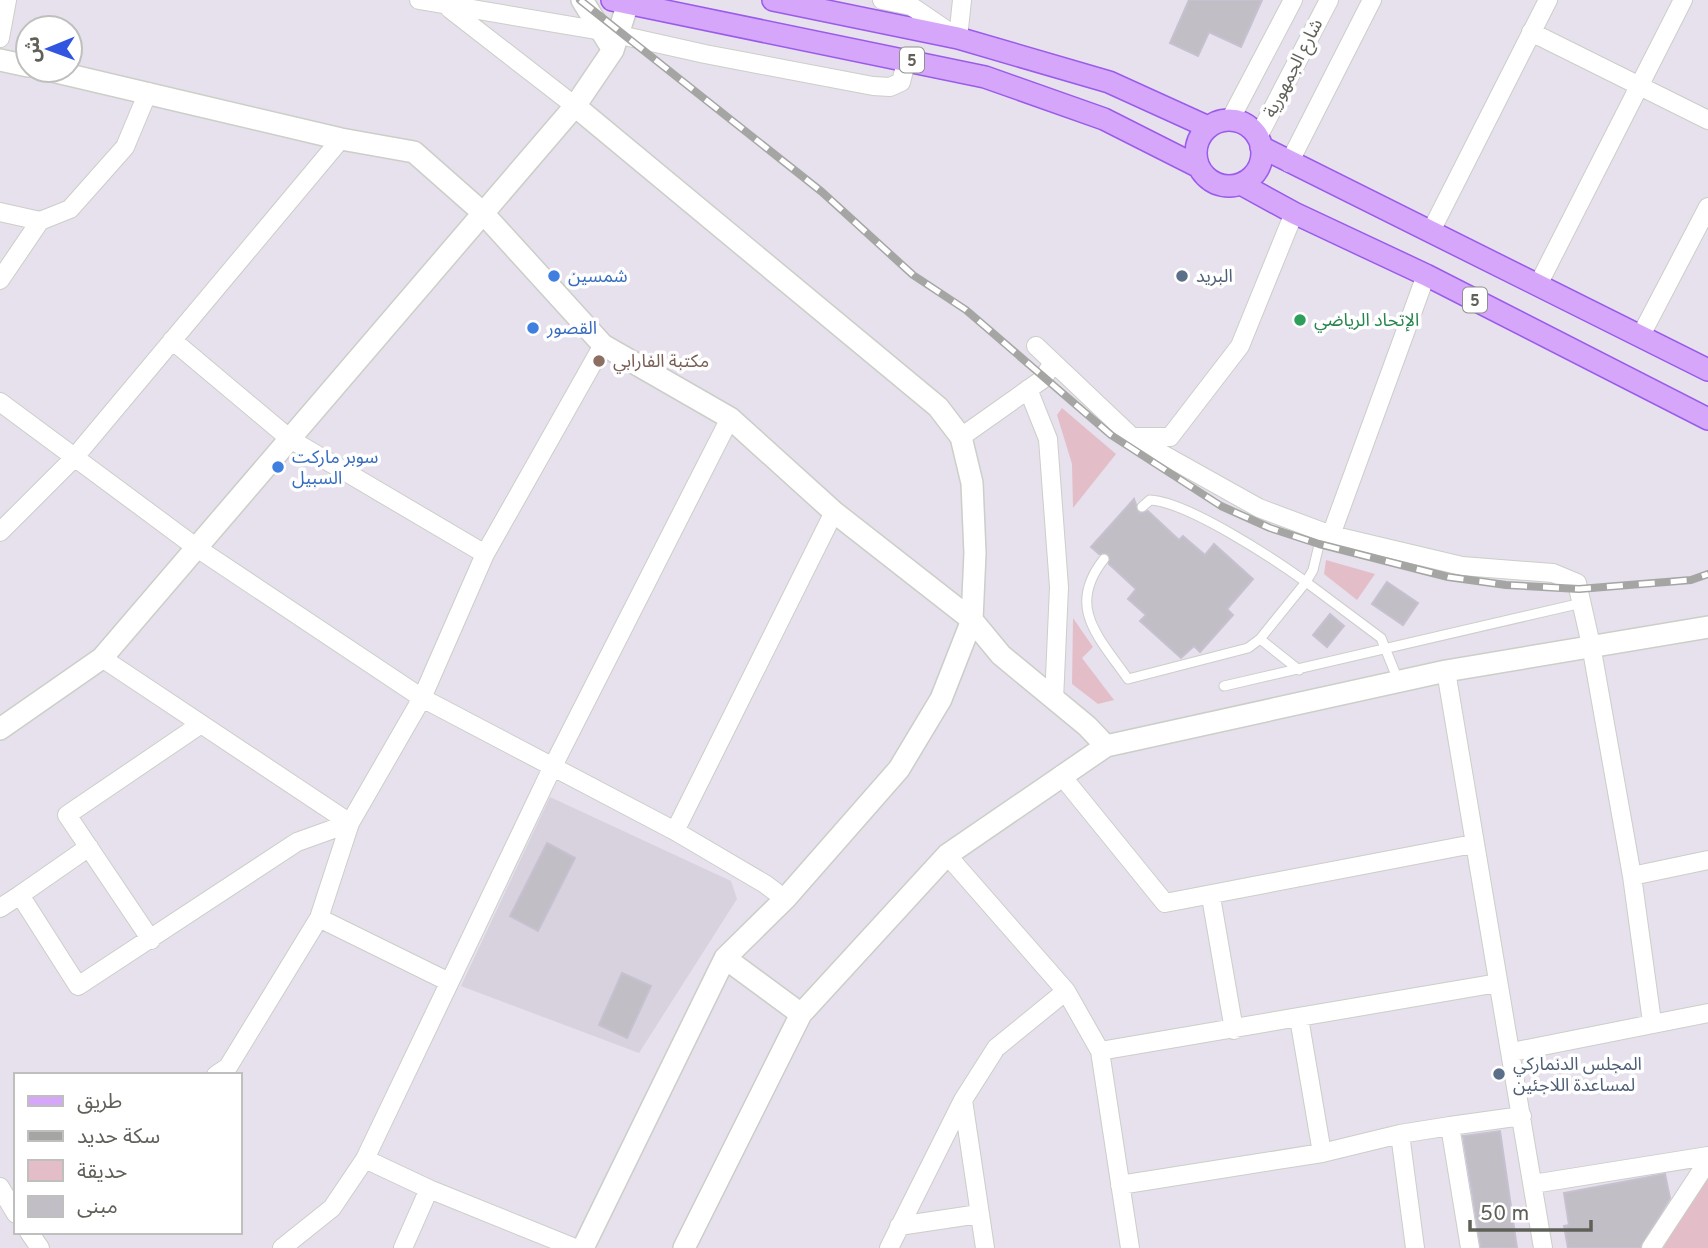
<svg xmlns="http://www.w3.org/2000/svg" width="1708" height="1248" font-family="Overpass,'Noto Sans Arabic',sans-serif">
	<rect width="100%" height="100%" fill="#e6e1ec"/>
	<path fill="#d7d2de" d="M550,797L731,881L737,899L639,1053L461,986Z"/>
	<path fill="#e3bec8" d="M1062,408L1116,454L1073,508L1072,464L1057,415Z
		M1326,560L1375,574L1357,600L1324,574Z
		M1073,618L1093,647L1082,658L1114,700L1098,704L1072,684Z
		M1708,1173V1248H1663Z"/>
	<path fill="#c1bec6" stroke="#c6c0d0" stroke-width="2" d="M1189,0H1262L1241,47L1209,32L1198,56L1170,43Z
		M1134,499L1139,513L1148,511L1179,540L1183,536L1205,555L1214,544L1253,579L1227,609L1233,615L1200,652L1194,646L1181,658L1140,621L1146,615L1128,599L1136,589L1109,564L1108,554H1099L1091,547Z
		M1387,582L1418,603L1403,625L1372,604Z
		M1330,614L1344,626L1327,647L1313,635Z
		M547,843L575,858L538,931L510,916Z
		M622,973L651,986L627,1038L599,1025Z
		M1500,1131L1517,1248H1481L1463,1136Z
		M1665,1174L1670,1198L1640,1248H1568L1564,1226L1569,1225L1564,1193Z"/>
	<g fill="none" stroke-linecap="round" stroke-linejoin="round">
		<defs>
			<path id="service" d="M1142,507L1150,500C1188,502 1274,559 1306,582L1313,570L1322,532
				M1104,559C1066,607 1098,636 1128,679L1248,648L1260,639L1299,670
				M1260,639L1306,582L1381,638L1398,680
				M1224,686L1582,603"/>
			<path id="minor" d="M419,0L602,31L705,54L873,86L890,87L901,82L907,59
				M882,0L911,6L955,36
				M450,9L575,106
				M1531,32L1708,120
				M0,38L7,0
				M958,38L962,0
				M1230,120L1293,0
				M1258,137L1329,0
				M1289,163L1372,0
				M0,212L40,221
				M1431,231L1548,0
				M0,280L40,221L70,209L125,147L148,92
				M1539,283L1683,0
				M1640,337L1708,207
				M172,340L290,439L485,554
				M1036,346L1132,437L1259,508L1331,535L1462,566L1553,573L1577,583L1591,645L1632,876L1652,1022
				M1028,389L1048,439L1059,587L1054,700
				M0,402L197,548L422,698L675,831L765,884L785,899
				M961,437L1043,379L1053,362
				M1134,437H1170L1240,346L1294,213
				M0,532L74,458L341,139
				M1331,535L1426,275
				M102,658L350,823
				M1446,671L1543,1248
				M1061,775L1165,903L1473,844
				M675,831L834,512
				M947,855L1066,991L1100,1051L1130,1248
				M1632,876L1708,860
				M20,895L89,847
				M1211,897L1234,1030
				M0,908L20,895L78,986L297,842L350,823
				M319,918L449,982
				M151,940L67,815L201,724
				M1299,1018L1322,1153
				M1100,1051L1498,983
				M1512,1052L1708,1013
				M216,1075L228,1067L319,918L350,823L422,698L485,554L603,345
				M963,1100L985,1248
				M1450,1126L1522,1116
				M365,1159L429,1189L575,1248
				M1533,1184L1708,1156
				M1120,1185L1322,1153L1400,1134
				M0,1187L16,1214
				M899,1226L979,1214
				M29,1232L40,1248
				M282,1248L332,1208L365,1159L552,768L730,418
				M403,1248L429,1189
				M889,1248L963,1100L996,1048L1066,991
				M1415,1248L1400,1134L1450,1126L1470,1248
				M1651,1248L1708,1161"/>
			<path id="tertiary" d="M582,0L613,50
				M0,60L28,66
				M48,70L341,139L414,152L482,212L603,345L730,418L834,512L972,620L1001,655L1087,726L1106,746
				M575,106L938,407L961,437L972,483L975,553L972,620L941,699L899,769L785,899L725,958L583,1248
				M0,729L102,658L575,106L613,50L629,0
				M725,958L801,1014
				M684,1248L801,1014L947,855L1106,746L1446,671L1708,627"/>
			<path id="primary" d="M612,0L985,77L1104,119L1199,167
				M773,0L958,38L1109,82L1208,127
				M1196 153a33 33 0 1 1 66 0a33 33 0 1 1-66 0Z
				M1261,147L1708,370
				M1241,184L1294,213L1426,275L1708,419"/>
		</defs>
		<use href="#service" stroke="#cccec8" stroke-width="11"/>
		<use href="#minor" stroke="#cccec8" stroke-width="20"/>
		<use href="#tertiary" stroke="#cccec8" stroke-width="24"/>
		<use href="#primary" stroke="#9a5beb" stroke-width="24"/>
		<use href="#service" stroke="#fff" stroke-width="9"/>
		<use href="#minor" stroke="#fff" stroke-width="18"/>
		<use href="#tertiary" stroke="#fff" stroke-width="21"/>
		<use href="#primary" stroke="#d6a6fb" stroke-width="21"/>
		<defs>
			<path id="rail" d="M580,0L822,192L913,275L966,310L1111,435L1221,506L1270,528L1319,544L1448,577L1506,585L1579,589L1691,580L1708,574"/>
		</defs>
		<use href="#rail" stroke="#a5a6a3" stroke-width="8"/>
		<use href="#rail" stroke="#fff" stroke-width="5" stroke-dasharray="16" stroke-linecap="butt"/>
	</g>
	<g fill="#3f7fe0" stroke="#fff" stroke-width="2.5">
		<circle cx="554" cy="276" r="7"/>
		<circle cx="533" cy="328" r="7"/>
		<circle cx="278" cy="467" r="7"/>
	</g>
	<g fill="#5c6f8a" stroke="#fff" stroke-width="2.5">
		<circle cx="1182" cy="276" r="7"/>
		<circle cx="1499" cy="1074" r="7"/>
	</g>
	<circle fill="#2e9e5b" stroke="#fff" stroke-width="2.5" cx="1300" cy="320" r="7"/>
	<circle fill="#8d6e63" stroke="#fff" stroke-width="2.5" cx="599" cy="361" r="7"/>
	<g text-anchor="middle" stroke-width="7" stroke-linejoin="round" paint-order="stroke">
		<g fill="#fff" stroke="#8f908b" stroke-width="2">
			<rect x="900" y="47.5" width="24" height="25" rx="5"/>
			<rect x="1463" y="287.5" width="24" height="25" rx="5"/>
		</g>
		<g font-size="16" font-weight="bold" fill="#5f6159">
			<text x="912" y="66">5</text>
			<text x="1475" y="306">5</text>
		</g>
		<g font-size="18" fill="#5f6159" stroke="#fff">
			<text transform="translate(1293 68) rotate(-63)" y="6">شارع الجمهورية</text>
		</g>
		<g font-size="18" fill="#366cbe" stroke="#fff" text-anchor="start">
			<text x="568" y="282">شمسين</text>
			<text x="547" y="334">القصور</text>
			<text x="292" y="463">سوبر ماركت<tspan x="292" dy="21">السبيل</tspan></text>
		</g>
		<g font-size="18" fill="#4e5e75" stroke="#fff" text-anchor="start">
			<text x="1196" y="282">البريد</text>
			<text x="1513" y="1070">المجلس الدنماركي<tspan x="1513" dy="21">لمساعدة اللاجئين</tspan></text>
		</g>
		<g font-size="18" fill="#27864d" stroke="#fff" text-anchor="start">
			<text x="1314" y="326">الإتحاد الرياضي</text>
		</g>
		<g font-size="18" fill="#785e54" stroke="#fff" text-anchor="start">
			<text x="613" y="367">مكتبة الفارابي</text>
		</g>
	</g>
	<rect x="14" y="1073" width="228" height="161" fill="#ffffff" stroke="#bfc0bd" stroke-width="2"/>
	<rect x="28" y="1096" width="35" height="10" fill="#d6a6fb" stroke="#bfc0bd" stroke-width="2"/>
	<text x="77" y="1108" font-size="21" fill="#5f6159">طريق</text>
	<rect x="28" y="1131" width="35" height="10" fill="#a5a6a3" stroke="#bfc0bd" stroke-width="2"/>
	<text x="77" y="1143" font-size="21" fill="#5f6159">سكة حديد</text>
	<rect x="28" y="1160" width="35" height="21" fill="#e3bec8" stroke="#bfc0bd" stroke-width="2"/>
	<text x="77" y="1178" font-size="21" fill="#5f6159">حديقة</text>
	<rect x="28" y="1196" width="35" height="21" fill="#c1bec6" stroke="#bfc0bd" stroke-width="2"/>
	<text x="77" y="1213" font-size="21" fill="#5f6159">مبنى</text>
	<g transform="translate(49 49) rotate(269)"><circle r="33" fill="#ffffff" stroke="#bfc0bd" stroke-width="2"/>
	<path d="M0-5L12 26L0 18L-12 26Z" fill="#3155e1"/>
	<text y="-10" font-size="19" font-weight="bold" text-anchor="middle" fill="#5f6159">ش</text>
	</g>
	<path d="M1470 1220v10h121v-10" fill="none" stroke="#5f6159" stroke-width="3.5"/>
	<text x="1480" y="1220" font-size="21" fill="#5f6159" stroke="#ffffff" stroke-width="5" paint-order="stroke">50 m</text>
</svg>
